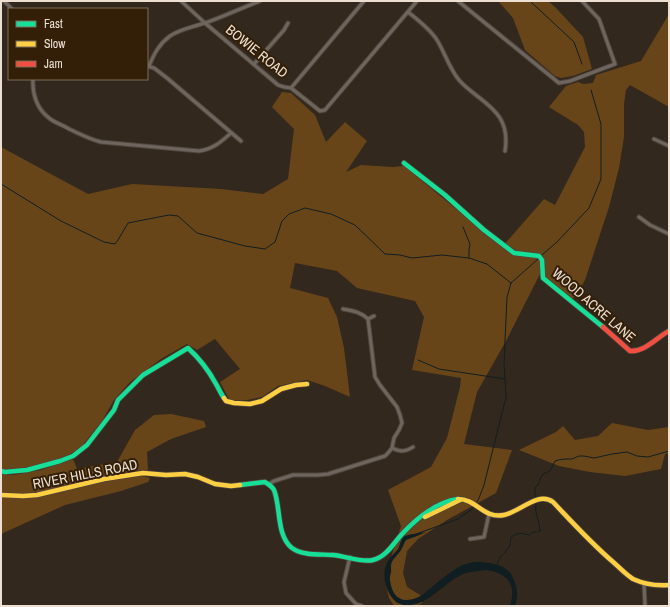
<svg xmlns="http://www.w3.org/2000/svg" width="670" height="607" font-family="'Archivo Narrow',sans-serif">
	<rect width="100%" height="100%" fill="#33281d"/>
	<path fill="#684519" d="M498,1H548L555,7L583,37L592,69L573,76L561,78L555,76L525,50L513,18Z
		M669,14V107L630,85L626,90L624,104V137L619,168L609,207L585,280L577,295L572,299L546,279L544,275L540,274L506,341L477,392L464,444L512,450L496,493L447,520L418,539L407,551L403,573L407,587L420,595L422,603L416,606H394L389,598L386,585L389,564L401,526L388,490L431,467L447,438L460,387L461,378L412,370L424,317L415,301L357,288L337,271L295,263L290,288L328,298L337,317L344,348L350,397L325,386L307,380L278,386L262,397L247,400H234L229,399L220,382L240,369L215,339L197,350L187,344L161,359L130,382L114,400L102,421L82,446L69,455L54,461L26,468L4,470H1V147L88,194L132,184L221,189L263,194L288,179L294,129L272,107L282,92L291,93L315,115L326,142L345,122L367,141L346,172L361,165L392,167L404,166L502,247L544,199L555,205L585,147L584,132L578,125L549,107L566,86L578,82L583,84L593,83L596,75L641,61Z
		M171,414L204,421L206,427L171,439L147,452L148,470L133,471L40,492L19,494L1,493V474L13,475L41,470L72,459L74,461L77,469L117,462L135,430L154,415Z
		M612,423L648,430L669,427V453L665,454L661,469L625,476L590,472L559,466L519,450L556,432L563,426L575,440L598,436Z
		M138,475L150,478L148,482L121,491L65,505L1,534V497L31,498L106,480Z"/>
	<path fill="#101e21" d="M426,532L417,536L406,540C404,543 403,547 401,550C398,555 391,560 391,566C391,567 391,568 391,569C392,573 389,576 390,580C392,596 400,604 416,598C423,596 426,591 431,588C443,578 459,563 475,562C480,561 486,563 490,563C499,565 506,567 511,574C517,585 519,594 515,606H510C513,596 514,585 506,578C498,571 487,569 478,571C473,572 467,572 463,574C446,582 434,598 417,604C409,606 399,606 394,600C386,592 381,574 387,563C389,558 394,554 398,549C400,545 401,538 405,536C410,534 420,533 426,532Z"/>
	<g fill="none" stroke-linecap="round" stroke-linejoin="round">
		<path stroke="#101e21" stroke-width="1" d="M530,1L574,42L582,64
			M1,184L61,221L104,242L115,244L118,240L128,223L169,215L178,216L197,233L245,246L265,249L275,242L282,221L289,214L305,208L331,214L355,225L385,254L400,255L412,258L442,255L469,258L487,264L511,283
			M463,227L470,244L469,250V258
			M542,255L557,242L589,208L601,179V124L591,90
			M418,360L439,369L505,379
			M535,497V488C544,479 536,476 550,471L555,461L558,460L566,459H572L579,456H584L594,458L612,454L627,452L637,456L648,457L669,451
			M477,502L479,498L484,485L506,397L504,363L507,297L511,283L538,259
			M536,503C534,514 540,522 540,531L538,532
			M416,534L458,519L472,509L474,507
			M497,566C500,553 503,556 509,547C511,544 510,541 511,538C515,532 523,533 529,535L533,532H536"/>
		<defs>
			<path id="street" d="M4,1L12,9
				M181,1L205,23L278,85L284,87L291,88L320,111L325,110L417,1
				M458,1L559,83L570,81L615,64L599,19L582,1
				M408,12C418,20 430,29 437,40C445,53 449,68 459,80C471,94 490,102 500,118C506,128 507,139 505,151
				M254,64L284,30L288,23
				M147,66L154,68L167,78L241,141
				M149,66C154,54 159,44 170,36C180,29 193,27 205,23C223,17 241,8 260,1
				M33,79C32,94 37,109 49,118C55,123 63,125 69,129C80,134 89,139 101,142L199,151C213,149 221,142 231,133
				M291,88L364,1
				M654,139L669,146
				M639,217L650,225L669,234
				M343,309C353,311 361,312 368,319L375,377L380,385L397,407L400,415L402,423L399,430L394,438L392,448
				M368,319L374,316
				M269,484L274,481L293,475H318L328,474L385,456L388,453L392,448C400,452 405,452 413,447
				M470,539L484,537L489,514
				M350,557L344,582L346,593L356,604L362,606
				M644,583L645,606"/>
			<path id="fast" d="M404,163L445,195L484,230L514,253L539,256L542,260L543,278L603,327
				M1,471L5,472L27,470L60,461L73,456L87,445L114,410L118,400L143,375L188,348C199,358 209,371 216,384C219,389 221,394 224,398
				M240,485L265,482C268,484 272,486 274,490C281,507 276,535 292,548C303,556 320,554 333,555C345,556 362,563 373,560C386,557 393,544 402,534C416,519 436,502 458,499"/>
			<path id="slow" d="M224,398L226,401L234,403L250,404L262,401L281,389L296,385L307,384
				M1,495L23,496L37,495L104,479L143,473L166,475L185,474L198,477L215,484L231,486L240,485
				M458,499C477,499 483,519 504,515C520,512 538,491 553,502C572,522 591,543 612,561C619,567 625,574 633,579C644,584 657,586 669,585
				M425,517L460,500"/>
			<path id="jam" d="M603,327L630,351C645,352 656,338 669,331"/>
		</defs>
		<use href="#street" stroke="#50463d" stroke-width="5"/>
		<use href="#fast" stroke="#50463d" stroke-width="6"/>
		<use href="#slow" stroke="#50463d" stroke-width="6"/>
		<use href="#jam" stroke="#50463d" stroke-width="6"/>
		<use href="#street" stroke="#6e665e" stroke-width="3"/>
		<use href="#fast" stroke="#16e098" stroke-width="4.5"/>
		<use href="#slow" stroke="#ffcf43" stroke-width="4.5"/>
		<use href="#jam" stroke="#f24e42" stroke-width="4.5"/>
	</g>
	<g text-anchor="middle" stroke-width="4" stroke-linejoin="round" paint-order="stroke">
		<g font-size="14" fill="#ede0d3" stroke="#331f08">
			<text transform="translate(257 51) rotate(39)" y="5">BOWIE ROAD</text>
			<text transform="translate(594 305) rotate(41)" y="5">WOOD ACRE LANE</text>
			<text transform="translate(85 474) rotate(-11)" y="5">RIVER HILLS ROAD</text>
		</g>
	</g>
	<rect width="670" height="607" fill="none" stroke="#ede0d3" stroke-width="4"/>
	<rect x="8" y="8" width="140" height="72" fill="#331f08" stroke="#7d6c59"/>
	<rect x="16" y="21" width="20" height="6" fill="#16e098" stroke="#7d6c59"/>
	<text x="44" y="28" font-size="12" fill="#ede0d3">Fast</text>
	<rect x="16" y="41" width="20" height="6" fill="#ffcf43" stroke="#7d6c59"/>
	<text x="44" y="48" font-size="12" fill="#ede0d3">Slow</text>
	<rect x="16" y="61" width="20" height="6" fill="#f24e42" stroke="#7d6c59"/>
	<text x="44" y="68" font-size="12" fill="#ede0d3">Jam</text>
</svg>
